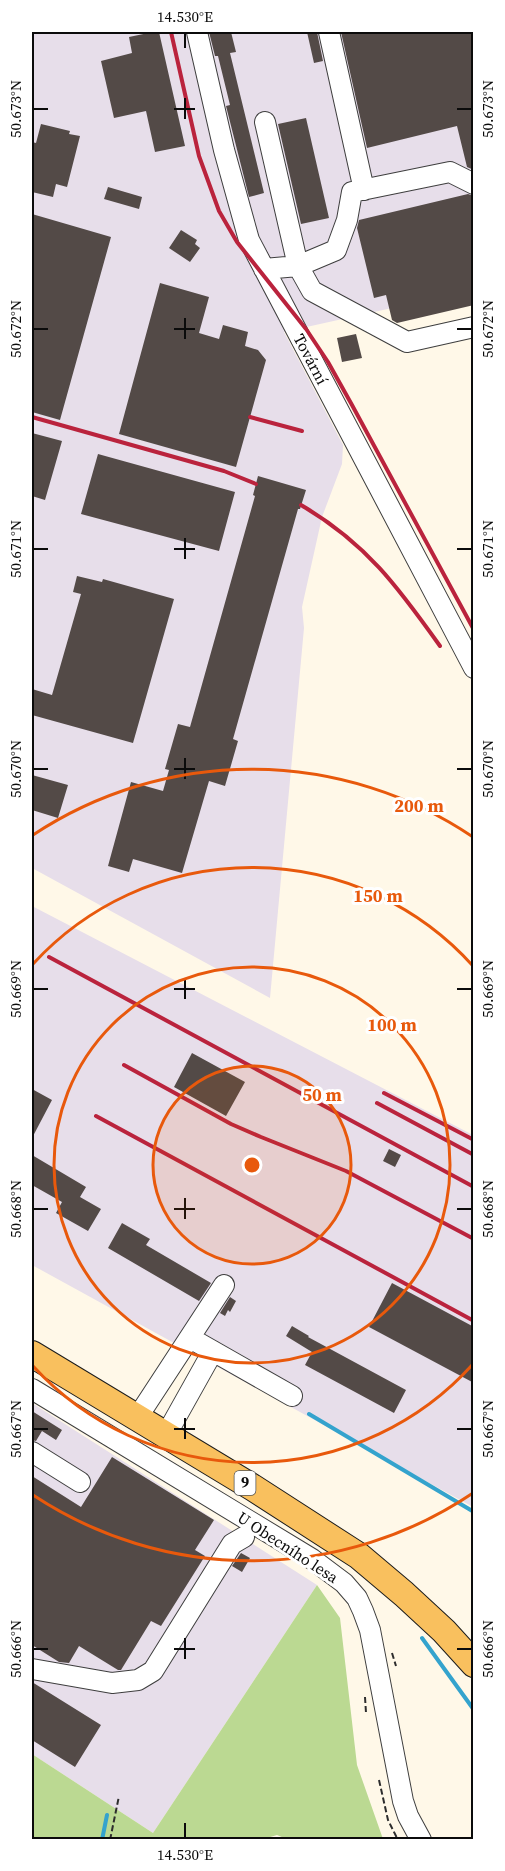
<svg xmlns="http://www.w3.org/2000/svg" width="505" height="1871" font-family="'Source Serif 4',serif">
	<rect width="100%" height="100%" fill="#fff8e8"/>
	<path fill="#e7deea" d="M32,32H473V290L284,332L343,445L342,464L322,517L302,607L304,628L270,998L32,868Z
		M32,906L473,1135V1507L32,1265Z
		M32,1403L317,1585L153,1833L32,1754Z"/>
	<path fill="#bbd992" d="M317,1585L340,1618L357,1765L383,1839L289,1840L277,1835L260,1840L32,1839V1754L153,1833Z"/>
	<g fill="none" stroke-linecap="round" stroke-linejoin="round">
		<path stroke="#34a3cd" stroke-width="4" d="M309,1414L474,1512
			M422,1638L474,1710
			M102,1840L107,1815"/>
	</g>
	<path fill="#534a47" d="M153,32H159L185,146L155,152L146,111L114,118L101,61L132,53L129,37Z
		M209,32H231L236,52L230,53L264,193L249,197L226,106L230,105L218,56H215Z
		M307,32H317L323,61L314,63Z
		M341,32H474V170L467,167L457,126L367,148Z
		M306,118L329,218L301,224L278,124Z
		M41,124L70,131L69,134L80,136L67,187L56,184L53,197L32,192V142L36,143Z
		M108,187L142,197L139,209L104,199Z
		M468,194L474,196V305L397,323L392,320L386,295L374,298L357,228L359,220Z
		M32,214L111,237L60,420L32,412Z
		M181,230L197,240L195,244L200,248L190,262L169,248Z
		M160,283L209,297L199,333L219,339L223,325L248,332L245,346L258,350L266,360L236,467L119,434Z
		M356,334L362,358L342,362L337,338Z
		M32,433L62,441L45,500L32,496Z
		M98,454L235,492L219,551L81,514Z
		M258,476L306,490L300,509H298L233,739L238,741L225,786L209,781L182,873L133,859L129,872L108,866L131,782L163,791L169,770L165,769L178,724L190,727L255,496L253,495Z
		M77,576L102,582L103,579L174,599L133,743L32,715V689L52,695L81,594L73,592Z
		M32,775L68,785L58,818L32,810Z
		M192,1053L245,1082L226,1116L174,1087Z
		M32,1089L52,1100L32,1138Z
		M389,1149L401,1155L395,1167L383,1161Z
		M32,1155L86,1187L80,1197L101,1209L88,1231L56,1213L62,1202L32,1185Z
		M122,1223L150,1239L146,1245L211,1283L199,1301L108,1248Z
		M392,1283L474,1327V1383L369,1327Z
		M230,1297L236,1301L230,1312L228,1310L225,1316L220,1313Z
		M292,1326L309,1336L308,1337L406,1390L394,1413L305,1365L312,1352L286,1336Z
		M32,1411L62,1430L56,1440L42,1431L36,1441L32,1440Z
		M112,1457L214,1520L195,1550L205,1556L161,1626L151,1621L121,1670H118L79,1646L69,1663L59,1662L32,1645V1476L81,1507Z
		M241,1553L250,1558L242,1572L232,1566Z
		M32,1682L101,1725L75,1767L32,1740Z"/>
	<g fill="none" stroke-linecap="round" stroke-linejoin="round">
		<defs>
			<path id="minor" d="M197,32L224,150L249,240L474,668
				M329,32L364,190
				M265,122L298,266L312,291L407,342L474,327
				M264,269L298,266L336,250L347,220L352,192L450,172L474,184
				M190,1338L292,1396
				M32,1389L312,1559L344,1583L357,1598L363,1611L370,1630L403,1801L408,1816L421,1840
				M137,1418L224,1285
				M166,1435L213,1351
				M32,1452L80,1482
				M32,1669L112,1683L138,1680L153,1671L232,1544L244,1537"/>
			<path id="major" d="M32,1354L252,1487L359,1556L404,1594L444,1631L474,1664"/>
		</defs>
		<use href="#minor" stroke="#3e3e3e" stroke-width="22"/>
		<use href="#major" stroke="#1c1c1c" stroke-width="28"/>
		<path stroke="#2d2d2d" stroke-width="2" stroke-dasharray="6 3" stroke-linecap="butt" d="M392,1653L396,1666
			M365,1697L366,1713
			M379,1780L388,1820L398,1840
			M110,1840L119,1796"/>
		<use href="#minor" stroke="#fff" stroke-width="20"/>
		<use href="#major" stroke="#f9c05e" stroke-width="26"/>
		<path stroke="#ba233d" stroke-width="4" d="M171,32L199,156L219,211L237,242L306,329L328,362L352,405L474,630
			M32,417L224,471L256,484
			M250,417L302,431
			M301,505C366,543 398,587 440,646
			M49,957L474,1187
			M124,1065L231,1124L261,1137L346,1171L474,1239
			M384,1093L474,1140
			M377,1103L474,1155
			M96,1116L474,1321"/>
	</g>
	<path fill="none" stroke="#0b0b0b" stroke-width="2" d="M185,33V48M185,98V119M33,109H48M174,109H195M457,109H472M185,318V339M33,329H48M174,329H195M457,329H472M185,538V559M33,549H48M174,549H195M457,549H472M185,758V779M33,769H48M174,769H195M457,769H472M185,978V999M33,989H48M174,989H195M457,989H472M185,1198V1219M33,1209H48M174,1209H195M457,1209H472M185,1418V1439M33,1429H48M174,1429H195M457,1429H472M185,1638V1659M33,1649H48M174,1649H195M457,1649H472M185,1823V1838"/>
	<circle cx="252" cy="1165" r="99" fill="#e8590c" fill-opacity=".12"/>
	<g fill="none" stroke="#e8590c" stroke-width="3">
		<circle cx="252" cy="1165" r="99"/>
		<circle cx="252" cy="1165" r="198"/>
		<path d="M473 1364A297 297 0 0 1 33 1366M33 964A297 297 0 0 1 473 966"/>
		<path d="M473 1493A396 396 0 0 1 33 1495M33 835A396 396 0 0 1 473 837"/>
	</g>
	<g text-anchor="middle" stroke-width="6" stroke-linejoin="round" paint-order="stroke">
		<rect fill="#fff" stroke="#545454" stroke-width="1.5" x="234.5" y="1471" width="21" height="24" rx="4.5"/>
		<g font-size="15" font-weight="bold" fill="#0b0b0b">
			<text x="245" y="1488">9</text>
		</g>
		<g font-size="16" fill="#0b0b0b" stroke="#fff">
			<text transform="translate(311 359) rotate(62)" y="6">Tovární</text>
			<text transform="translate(288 1547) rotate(33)" y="6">U Obecního lesa</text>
		</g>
	</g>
	<circle cx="252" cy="1165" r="9" fill="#e8590c" stroke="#fff" stroke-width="3"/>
	<g font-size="18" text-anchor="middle" font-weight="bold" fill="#e8590c" stroke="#fff" stroke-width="6" stroke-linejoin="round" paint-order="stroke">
		<text x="419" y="812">200 m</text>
		<text x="378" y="902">150 m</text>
		<text x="392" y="1031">100 m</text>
		<text x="322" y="1101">50 m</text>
	</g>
	<rect width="505" height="1871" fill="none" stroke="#ffffff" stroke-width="66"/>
	<rect x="33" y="33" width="439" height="1805" fill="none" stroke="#0b0b0b" stroke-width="2"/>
	<g font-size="15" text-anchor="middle" fill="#0b0b0b">
		<text x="185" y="22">14.530°E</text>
		<text transform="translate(16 109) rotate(-90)" y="5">50.673°N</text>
		<text transform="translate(488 109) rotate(-90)" y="5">50.673°N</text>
		<text transform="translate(16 329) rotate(-90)" y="5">50.672°N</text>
		<text transform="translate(488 329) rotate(-90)" y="5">50.672°N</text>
		<text transform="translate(16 549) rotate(-90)" y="5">50.671°N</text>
		<text transform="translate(488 549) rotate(-90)" y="5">50.671°N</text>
		<text transform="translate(16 769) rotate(-90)" y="5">50.670°N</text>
		<text transform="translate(488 769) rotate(-90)" y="5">50.670°N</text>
		<text transform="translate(16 989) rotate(-90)" y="5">50.669°N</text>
		<text transform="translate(488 989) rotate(-90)" y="5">50.669°N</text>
		<text transform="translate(16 1209) rotate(-90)" y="5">50.668°N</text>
		<text transform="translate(488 1209) rotate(-90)" y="5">50.668°N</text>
		<text transform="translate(16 1429) rotate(-90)" y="5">50.667°N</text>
		<text transform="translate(488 1429) rotate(-90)" y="5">50.667°N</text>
		<text transform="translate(16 1649) rotate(-90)" y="5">50.666°N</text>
		<text transform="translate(488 1649) rotate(-90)" y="5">50.666°N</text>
		<text x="185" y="1860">14.530°E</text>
	</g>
</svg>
